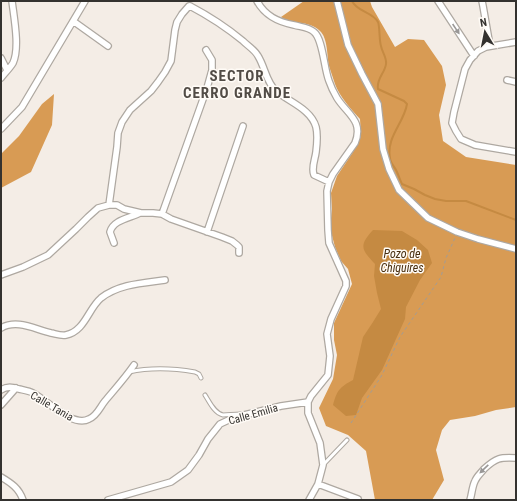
<svg xmlns="http://www.w3.org/2000/svg" width="517" height="501" font-family="'Roboto Condensed',sans-serif">
	<rect width="100%" height="100%" fill="#f4ede6"/>
	<path fill="#d89b54" d="M304,1H370L372,7L395,47L408,39L424,40L442,66L446,85L439,115L443,141L466,157L516,165V407L496,410L475,416L450,420L442,430L436,450L444,480L432,500H375L366,451L348,435L326,426L319,408L333,379L337,355L334,340V323L352,284L348,269L341,261L335,247L330,228L332,209L331,193L337,176L353,152L361,136L360,119C352,110 339,96 335,84C333,78 331,72 329,66C327,57 328,38 320,31C309,20 292,25 281,17Z
		M54,94L52,125L31,172L1,188V154L19,136L42,104Z"/>
	<path fill="#c58a42" d="M373,230L402,231L417,240L428,250L432,263L420,280L406,307L405,319L382,370L362,398L356,415L346,416L333,405C337,390 340,387 353,380L363,337L373,322L381,309L377,293L374,276L375,264C362,250 358,246 373,230Z"/>
	<g fill="none" stroke-linecap="round" stroke-linejoin="round">
		<path stroke="#c58a42" stroke-width="2" d="M352,1C357,12 373,12 378,22C380,27 379,40 381,46C382,52 387,58 386,64C385,73 376,79 378,89L404,101L407,104C404,123 386,137 390,158C390,163 395,167 397,172C399,176 400,180 402,184L414,189L425,195L435,199L446,201H466L516,220"/>
		<defs>
			<path id="lane" d="M129,372C152,367 172,368 195,372L199,374L201,378
				M205,395C209,401 214,413 223,415C228,415 234,414 240,414
				M323,465L347,440"/>
			<path id="street" d="M257,1C265,16 278,22 294,25C301,27 309,27 314,32C323,39 324,69 329,81C331,87 334,93 337,98C347,114 364,121 355,143L333,174L329,182L327,191L328,230L329,243L346,281V286L331,319L327,334L330,356L328,375L311,396L308,402V413L320,443L323,465L318,484L309,500
				M337,1L348,45L362,74L378,104L383,149L389,169L399,190L428,218L457,232L478,239L516,249
				M438,1L474,56
				M482,1L483,6L490,46
				M190,6C209,16 226,27 243,41C248,46 255,50 258,56C265,67 266,82 276,91C289,102 311,109 316,127C318,135 317,144 316,152C315,160 311,168 314,175L329,182
				M73,21L108,46
				M516,42L486,47L478,51L470,60L465,69L454,112L452,123L456,131L461,139L475,145L516,152
				M1,58L7,70
				M1,78C5,73 10,68 13,63C20,48 14,18 12,1
				M507,80L516,82
				M1,129L22,107L85,1
				M109,205L117,147L118,133L122,122L130,110L151,91L158,82L165,72L171,61L175,30L177,22L182,14L189,6H190
				M162,214L207,88L212,70V60L206,50
				M207,232L243,126
				M114,243L110,232C113,220 130,218 140,213
				M1,275L23,267L48,255L76,229L88,217L98,208L109,205H117L124,209L141,213H153L162,214L171,219L222,237L232,241L237,245L239,247V253
				M1,328C17,319 34,329 51,333C56,334 61,336 66,335C85,331 88,309 101,298C119,284 143,283 165,280
				M1,390C7,386 12,387 19,389C23,390 29,391 33,393C47,400 73,428 89,419C97,416 100,407 105,401C115,389 125,378 134,365
				M1,405L16,388
				M1,477C11,483 19,488 23,500
				M318,484L358,499
				M108,500L171,482L188,470L199,455L208,439L220,424L235,417L244,415L281,406L308,402
				M470,500C472,494 472,487 475,481C477,476 481,473 484,469C496,458 500,457 516,458"/>
		</defs>
		<use href="#lane" stroke="#aea8a1" stroke-width="5"/>
		<use href="#street" stroke="#aea8a1" stroke-width="8"/>
		<path stroke="#a19c97" stroke-width="1" stroke-dasharray="3 3" stroke-linecap="butt" d="M351,423L382,375L400,337L441,277L446,258L455,238"/>
		<use href="#lane" stroke="#fff" stroke-width="3"/>
		<use href="#street" stroke="#fff" stroke-width="5.5"/>
	</g>
	<defs><path id="oneway-solid" d="M-6-.8H1V-3.2L6.5 0L1 3.2V.8H-6Z"/></defs>
	<g fill="#9a9897">
		<use href="#oneway-solid" transform="translate(456 29) rotate(56)"/>
		<use href="#oneway-solid" transform="translate(484 469) rotate(136)"/>
	</g>
	<g text-anchor="middle" stroke-width="3" stroke-linejoin="round" paint-order="stroke">
		<g font-size="11" fill="#34322f" stroke="#fffbf6">
			<text transform="translate(52 406) rotate(30)" y="4">Calle Tania</text>
			<text transform="translate(253 414) rotate(-16)" y="4">Calle Emilia</text>
		</g>
		<g font-size="12" font-style="italic" fill="#492f10" stroke="#fffbf6">
			<text x="402" y="258">Pozo de<tspan x="402" dy="14">Chiguires</tspan></text>
		</g>
		<g font-size="15" font-weight="bold" letter-spacing="1" fill="#524c46" stroke="#fffbf6">
			<text x="237" y="81">SECTOR<tspan x="237" dy="17">CERRO GRANDE</tspan></text>
		</g>
	</g>
	<rect width="517" height="501" fill="none" stroke="#34322f" stroke-width="4"/>
	<g transform="translate(485 32) rotate(350)" stroke="#fffbf6" stroke-width="3" paint-order="stroke">
	<path d="M0-3L7 15L0 10L-7 15Z" fill="#34322f"/>
	<text y="-6" font-size="11" font-weight="bold" text-anchor="middle" fill="#34322f">N</text>
	</g>
</svg>
